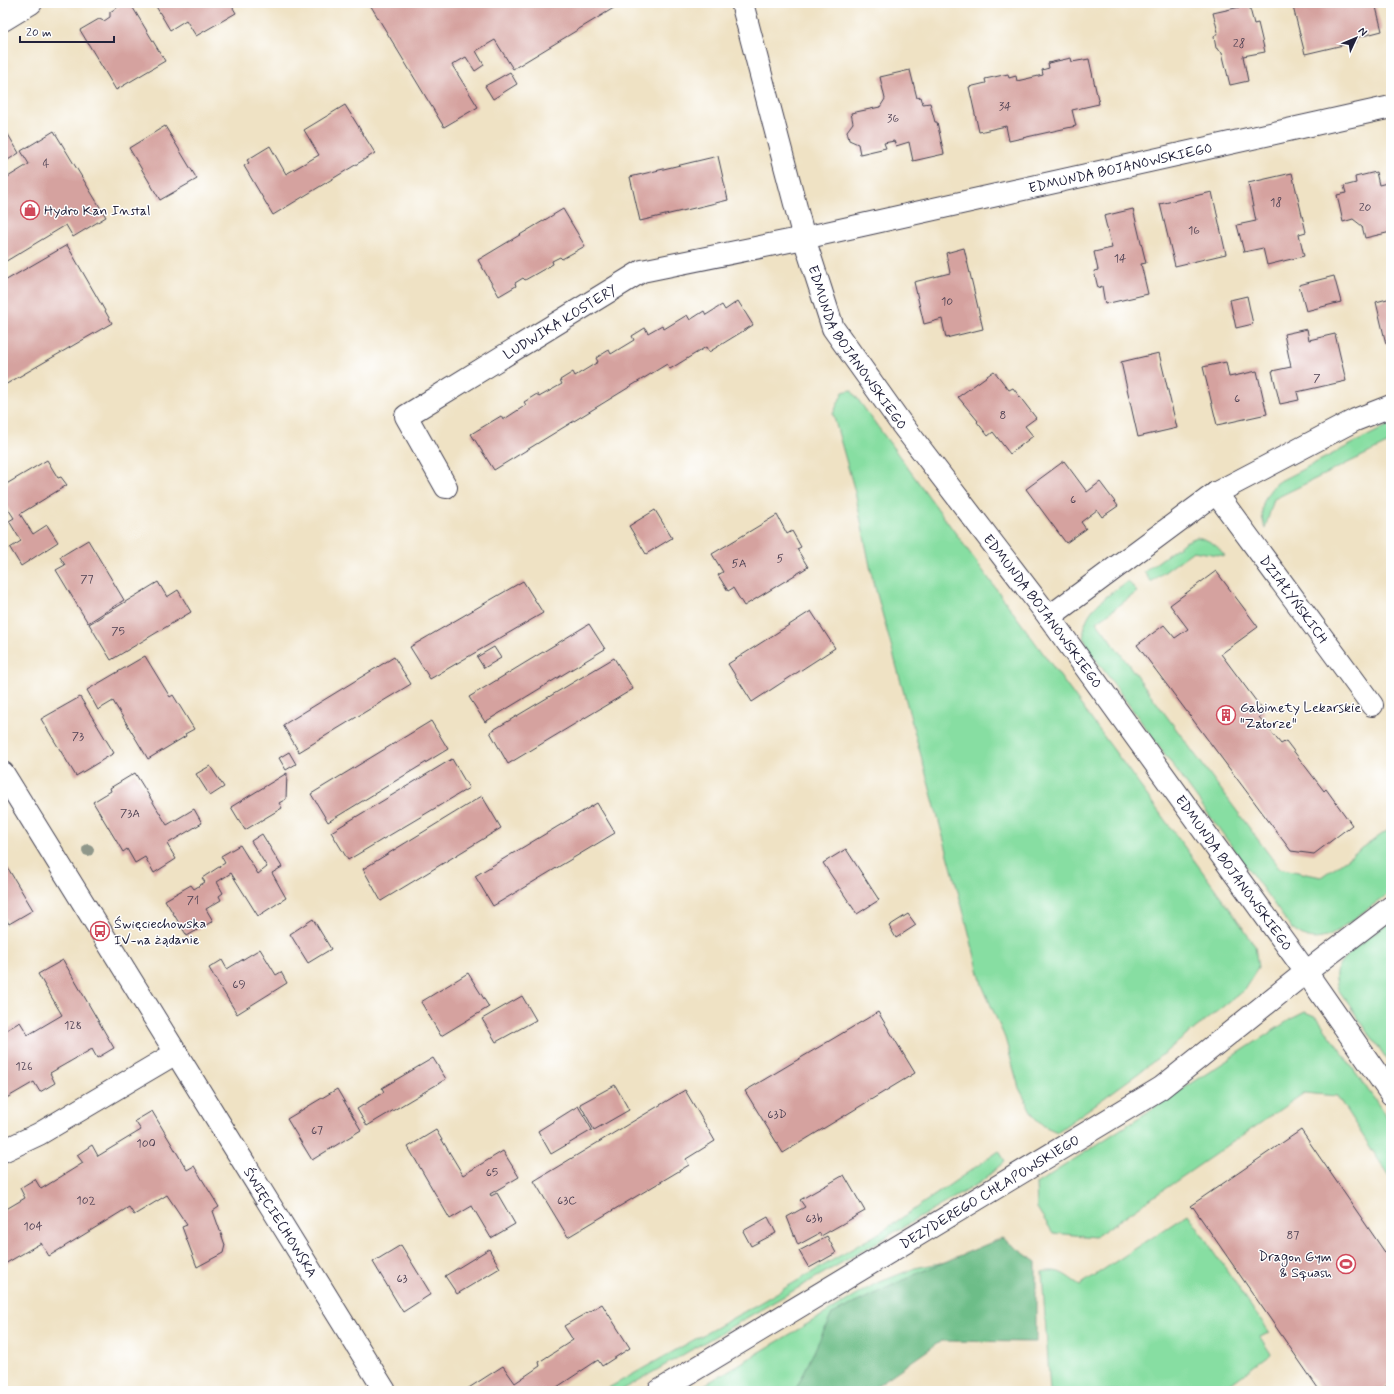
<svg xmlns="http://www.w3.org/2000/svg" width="1394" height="1394" font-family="Mynerve,sans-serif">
	<rect width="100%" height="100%" fill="#fff"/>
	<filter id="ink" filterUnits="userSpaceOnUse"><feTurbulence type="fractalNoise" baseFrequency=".025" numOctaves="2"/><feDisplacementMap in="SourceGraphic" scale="8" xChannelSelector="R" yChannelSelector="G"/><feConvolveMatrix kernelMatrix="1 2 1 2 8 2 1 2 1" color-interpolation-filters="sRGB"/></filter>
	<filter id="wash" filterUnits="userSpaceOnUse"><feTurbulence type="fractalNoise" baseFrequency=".012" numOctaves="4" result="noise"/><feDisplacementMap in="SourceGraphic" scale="16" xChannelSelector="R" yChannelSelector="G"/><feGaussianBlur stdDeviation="0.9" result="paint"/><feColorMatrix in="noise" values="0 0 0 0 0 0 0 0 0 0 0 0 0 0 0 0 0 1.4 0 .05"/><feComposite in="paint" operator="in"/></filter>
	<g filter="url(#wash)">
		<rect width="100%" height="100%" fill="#efe2c4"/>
		<path fill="#87dea2" stroke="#54806e" d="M851,390L1232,912L1255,946L1258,968L1244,990L1140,1072L1057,1132L1044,1126L1034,1117L1019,1088L1005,1038L982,985L966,921L872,576L855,492L833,414L843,392Z
			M1391,424V442L1274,499L1265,528C1259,509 1262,499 1276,483Z
			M1197,537C1210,540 1217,545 1225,556L1193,551L1151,582L1144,572L1185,542Z
			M1128,581L1137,592L1097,622L1279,868L1321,877L1391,828V892L1330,936C1312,941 1307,940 1292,929L1089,650C1088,645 1084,639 1084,635C1082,609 1111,594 1128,581Z
			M1391,921V1065L1338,989C1337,984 1335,977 1336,973C1339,956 1377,932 1391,921Z
			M1305,1012L1317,1017L1391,1123V1179L1337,1096L1304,1093L1095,1237L1053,1233L1037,1208L1036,1184L1291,1019Z
			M999,1151L1005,1161L981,1182L629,1386L620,1391H603L756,1305L884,1230Z
			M1188,1214L1270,1333L1260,1337L1271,1354L1221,1391H1050L1042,1272C1061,1268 1065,1276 1080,1285Z
			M966,1258L829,1391H694L875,1284L915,1268Z"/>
		<path fill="#6dbd88" stroke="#487062" d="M1002,1238L1036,1262V1342L941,1341L869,1391H795L832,1314L916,1274Z"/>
		<g id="blocks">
			<path fill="#d5a29f" d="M124,3H130L165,61L116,90L80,30L99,19L104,21L110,17V12Z
				M154,3H230L236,13L196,36L186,20L170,30Z
				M369,3H622L513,69L495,40L476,51L484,65L475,71L466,57L452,65L478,107L444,127Z
				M1292,3H1375L1382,31L1355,38L1356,42L1305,54Z
				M1249,5L1254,24L1258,23L1265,52L1243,56L1248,81L1230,85L1222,52L1216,48L1214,37L1218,32L1213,13Z
				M1071,58L1072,62L1089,59L1099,104L1072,110L1076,126L1009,141L1006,126L979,132L969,87L986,83L985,79L1008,74L1009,78L1016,76L1017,81L1043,75L1042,70L1049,68L1048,63Z
				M910,70L917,98L921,97L923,104L930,103L935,122H937L944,154L913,161L909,142L896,146L894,141L884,143L886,148L860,154L858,144L849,140L847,131L853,123L851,113L880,107L885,99L880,77Z
				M510,72L517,84L493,99L485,86Z
				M345,105L375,153L273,215L244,166L249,163L247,160L270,146L286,174L319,155L304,130Z
				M165,126L197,179L160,200L129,148Z
				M6,131L19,153L3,163V133Z
				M54,131L106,217L73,237L66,225L3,263V180L29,164L21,151Z
				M718,156L728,200L640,221L630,177Z
				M1376,172L1379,185L1391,182V232L1365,238L1362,226L1353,219L1343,222L1337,195L1346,193L1344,186L1356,183L1355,177Z
				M1292,173L1306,232L1299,234L1304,256L1267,265L1263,248L1244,252L1237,225L1256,221L1248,183Z
				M1212,192L1226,254L1175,266L1160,204Z
				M563,209L585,246L562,259L560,257L552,261L553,264L525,280L523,278L515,283L516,286L499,296L478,260Z
				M1133,209L1146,263L1141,264L1148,294L1105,304L1102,286L1098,288L1094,271L1098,270L1094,252L1112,248L1104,216Z
				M67,245L112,323L3,386V282Z
				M964,248L983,329L946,338L942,319L924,324L914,282L950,273L946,253Z
				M1334,276L1341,302L1306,311L1299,285Z
				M1247,296L1253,324L1236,328L1230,300Z
				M1391,298V343L1386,344L1376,302Z
				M738,301L753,325L709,352L706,347L670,369L667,364L494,470L471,434L501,416L503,420L526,405L524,402L537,394L539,397L562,384L560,380L573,372L575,376L598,362L596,358L609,350L611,354L634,340L632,336L645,328L648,333L662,325L664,329L687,315L690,320L704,311L706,315L722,305L725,310Z
				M1307,329L1309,340L1335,334L1346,381L1297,392L1299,400L1280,404L1272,371L1291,367L1284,334Z
				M1159,353L1177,428L1138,437L1121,362Z
				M1226,362L1229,377L1257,371L1267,414L1217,425L1203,367Z
				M994,371L1009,390L1013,388L1036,418L1025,426L1033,436L1010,454L993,432L988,436L977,422L978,421L958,397Z
				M47,460L58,478L61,477L67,485L20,514L33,534L47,525L58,542L21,566L10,548L21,541L9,521L14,518L3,501V486Z
				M1064,461L1087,492L1100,482L1118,506L1102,517L1097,510L1081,522L1086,529L1066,543L1026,489Z
				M655,510L672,538L646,554L629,526Z
				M777,515L787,534L792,531L801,547L797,549L808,567L744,606L733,588L728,591L718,575L723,572L712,554Z
				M88,540L124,600L88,623L56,570L65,565L60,557Z
				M1216,571L1258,627L1221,654L1265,713L1259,717L1281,744L1286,741L1324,791L1326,789L1352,825L1314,854L1291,851L1137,645L1164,625L1175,638L1188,629L1170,605Z
				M523,581L543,613L430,679L410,647Z
				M158,582L167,597L178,590L191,612L111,660L89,624Z
				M811,611L835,648L752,702L728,664Z
				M589,624L605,649L485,722L469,697Z
				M494,647L501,658L484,668L477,657Z
				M145,656L170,697L173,695L194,729L185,734L186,736L148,759L113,701L98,710L87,690Z
				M394,657L411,684L299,752L283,725Z
				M614,658L633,689L508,764L490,732Z
				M80,697L114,753L76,776L41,719Z
				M431,721L448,749L328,822L311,794Z
				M289,752L296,764L286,770L279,758Z
				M452,759L469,788L348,860L331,832Z
				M210,766L224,787L210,796L196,774Z
				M135,773L167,825L194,809L202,823L167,844L176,859L154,873L145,857L135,863L127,849L123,852L93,802L111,791L110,788Z
				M287,773L286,799L279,803L282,808L245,830L231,807Z
				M482,796L501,828L381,901L363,869Z
				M597,803L615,833L493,906L475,876Z
				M262,834L282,867L272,873L286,898L258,916L231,873L217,882L223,893L219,896L221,900L206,909L213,921L187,936L165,900L191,885L194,889L205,882L202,878L225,863L221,856L240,845L258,874L267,867L251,841Z
				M846,849L879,900L857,914L823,863Z
				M3,860L33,910L9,924L3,914Z
				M908,914L916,925L896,938L889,926Z
				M313,919L331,949L308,963L290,934Z
				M260,949L276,975L281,972L287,983L237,1014L209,968L222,960L227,969Z
				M63,960L114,1048L97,1058L92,1049L50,1073L55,1083L40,1092L34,1082L3,1100V1032L20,1022L28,1035L62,1015L38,974Z
				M468,973L489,1007L441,1036L421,1002Z
				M522,996L536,1020L496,1042L482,1019Z
				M878,1012L915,1073L783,1153L745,1091Z
				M433,1058L446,1079L367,1126L357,1109L384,1092L382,1088Z
				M615,1085L629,1110L594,1130L580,1104Z
				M337,1089L361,1130L312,1160L287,1119Z
				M685,1090L715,1141L686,1159L689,1165L568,1237L534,1181Z
				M578,1106L592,1130L551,1154L538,1131Z
				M152,1111L187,1170L194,1166L219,1207L213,1211L225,1245L223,1253L197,1267L182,1227L187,1225L167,1195L134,1215L129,1207L49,1256L41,1243L3,1265V1211L25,1198L20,1188L35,1179L41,1189L83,1163L77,1155L92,1145L98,1156L141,1130L135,1121Z
				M436,1130L463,1175L503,1151L519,1177L490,1194L491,1196L497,1193L515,1224L491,1238L472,1206L450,1219L408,1147Z
				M1301,1130L1391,1261V1383L1379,1391H1320L1193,1207L1192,1208L1190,1206Z
				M844,1175L865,1211L821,1236L820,1233L798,1245L787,1217L805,1207L800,1200Z
				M768,1217L776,1233L751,1246L743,1231Z
				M827,1236L836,1253L809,1268L799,1251Z
				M401,1245L431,1294L403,1312L373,1262Z
				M489,1249L500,1268L457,1294L445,1276Z
				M602,1304L630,1348L602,1366L598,1360L551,1391H464L503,1366L515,1383L540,1366L539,1362L573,1340L564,1326Z"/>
		</g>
	</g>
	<g filter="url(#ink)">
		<use href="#blocks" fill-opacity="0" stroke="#413f50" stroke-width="1"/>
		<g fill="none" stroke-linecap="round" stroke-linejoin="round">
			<defs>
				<g id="minor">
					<path id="s1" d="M742,3L804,238L833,328L900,422L1049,617L1306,972L1391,1094"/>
					<path d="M3,20L31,3"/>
					<path id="s2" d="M446,487L406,416L642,271L804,238L1391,107"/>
					<path id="s3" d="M1216,493L1372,705"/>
					<path d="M1049,617L1216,493L1355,420L1391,406"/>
					<path id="s4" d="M3,773L385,1391"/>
					<path d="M3,1151L39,1134L176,1053"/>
					<path id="s5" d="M659,1391L1161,1088L1306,972L1391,907"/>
				</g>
			</defs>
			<use href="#minor" stroke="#413f50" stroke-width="24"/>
			<use href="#minor" stroke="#fff" stroke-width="22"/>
		</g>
		<circle fill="#8f978a" cx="88" cy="850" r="6"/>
	</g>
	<defs>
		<symbol id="shop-ring" viewBox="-11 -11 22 22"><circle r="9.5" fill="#fff" stroke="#d1495b" stroke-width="1.5"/><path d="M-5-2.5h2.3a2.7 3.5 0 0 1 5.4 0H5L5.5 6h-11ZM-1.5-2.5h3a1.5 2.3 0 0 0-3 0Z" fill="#d1495b"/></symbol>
		<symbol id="building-ring" viewBox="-11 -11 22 22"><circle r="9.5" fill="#fff" stroke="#d1495b" stroke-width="1.5"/><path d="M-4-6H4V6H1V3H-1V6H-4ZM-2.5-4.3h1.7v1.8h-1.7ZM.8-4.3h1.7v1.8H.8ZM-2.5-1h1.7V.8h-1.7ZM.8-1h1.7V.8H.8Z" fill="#d1495b"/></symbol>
		<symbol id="bus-ring" viewBox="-11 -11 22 22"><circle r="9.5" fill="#fff" stroke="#d1495b" stroke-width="1.5"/><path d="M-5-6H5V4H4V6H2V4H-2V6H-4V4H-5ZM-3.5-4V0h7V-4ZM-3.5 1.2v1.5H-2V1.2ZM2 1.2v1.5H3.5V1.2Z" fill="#d1495b"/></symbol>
		<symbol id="stadium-ring" viewBox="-11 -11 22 22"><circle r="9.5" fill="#fff" stroke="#d1495b" stroke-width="1.5"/><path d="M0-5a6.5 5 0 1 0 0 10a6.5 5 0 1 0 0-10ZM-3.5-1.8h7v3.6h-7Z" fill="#d1495b"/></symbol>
	</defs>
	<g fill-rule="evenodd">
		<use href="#shop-ring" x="19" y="199" width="22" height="22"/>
		<use href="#building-ring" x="1215" y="704" width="22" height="22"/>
		<use href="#bus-ring" x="89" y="920" width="22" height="22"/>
		<use href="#stadium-ring" x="1335" y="1253" width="22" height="22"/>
	</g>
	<g text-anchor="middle" stroke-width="3" stroke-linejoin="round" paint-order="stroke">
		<g font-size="12" fill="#4f4254">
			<text x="1239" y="47">28</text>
			<text x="1005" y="110">34</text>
			<text x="893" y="122">36</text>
			<text x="46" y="167">4</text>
			<text x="1276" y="206">18</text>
			<text x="1365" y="211">20</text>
			<text x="1194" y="234">16</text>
			<text x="1120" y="262">14</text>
			<text x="947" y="305">10</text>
			<text x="1317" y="382">7</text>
			<text x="1237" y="402">6</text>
			<text x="1003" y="419">8</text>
			<text x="1073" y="503">6</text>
			<text x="780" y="562">5</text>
			<text x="739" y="567">5A</text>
			<text x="87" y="583">77</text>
			<text x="118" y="635">75</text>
			<text x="78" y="740">73</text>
			<text x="130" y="817">73A</text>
			<text x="193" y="904">71</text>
			<text x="239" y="988">69</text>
			<text x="73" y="1029">128</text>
			<text x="24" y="1070">126</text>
			<text x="777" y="1118">63D</text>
			<text x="317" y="1134">67</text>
			<text x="146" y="1147">100</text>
			<text x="492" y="1176">65</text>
			<text x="86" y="1204">102</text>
			<text x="567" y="1204">63C</text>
			<text x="814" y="1222">63b</text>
			<text x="33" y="1230">104</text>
			<text x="1293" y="1239">87</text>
			<text x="402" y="1282">63</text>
		</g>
		<g font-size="14" fill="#22223b" stroke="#fff">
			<text dy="5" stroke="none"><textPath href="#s2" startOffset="848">EDMUNDA BOJANOWSKIEGO</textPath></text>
			<text dy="5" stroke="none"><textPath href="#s2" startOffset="262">LUDWIKA KOSTERY</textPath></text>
			<text dy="5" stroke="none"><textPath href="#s1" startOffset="366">EDMUNDA BOJANOWSKIEGO</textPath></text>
			<text dy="5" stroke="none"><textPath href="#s3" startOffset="132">DZIAŁYŃSKICH</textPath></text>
			<text dy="5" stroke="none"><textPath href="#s1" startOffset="690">EDMUNDA BOJANOWSKIEGO</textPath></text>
			<text dy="5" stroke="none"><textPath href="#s1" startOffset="1014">EDMUNDA BOJANOWSKIEGO</textPath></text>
			<text dy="5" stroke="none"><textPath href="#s5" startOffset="386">DEZYDEREGO CHŁAPOWSKIEGO</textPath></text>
			<text dy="5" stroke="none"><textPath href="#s4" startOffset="528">ŚWIĘCIECHOWSKA</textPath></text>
		</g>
		<g font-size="14" fill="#22223b" stroke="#fff" text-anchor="start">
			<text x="44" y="215">Hydro Kan Instal</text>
			<text x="1240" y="712">Gabinety Lekarskie<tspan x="1240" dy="16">"Zatorze"</tspan></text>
			<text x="114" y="928">Święciechowska<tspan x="114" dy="16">IV-na żądanie</tspan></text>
			<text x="1332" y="1261" text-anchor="end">Dragon Gym<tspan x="1332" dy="16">&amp; Squash</tspan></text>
		</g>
	</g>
	<rect width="1394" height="1394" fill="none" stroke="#fff" stroke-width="16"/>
	<g transform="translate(1356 38) rotate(46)" stroke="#ffffff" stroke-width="3" paint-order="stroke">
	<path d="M0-3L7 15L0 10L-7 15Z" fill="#22223b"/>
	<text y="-6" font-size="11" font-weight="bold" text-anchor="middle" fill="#22223b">N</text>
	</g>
	<path d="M20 36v6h94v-6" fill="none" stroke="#22223b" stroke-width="2"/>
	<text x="26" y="36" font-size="12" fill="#22223b" stroke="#ffffff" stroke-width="3" paint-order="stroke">20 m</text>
</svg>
